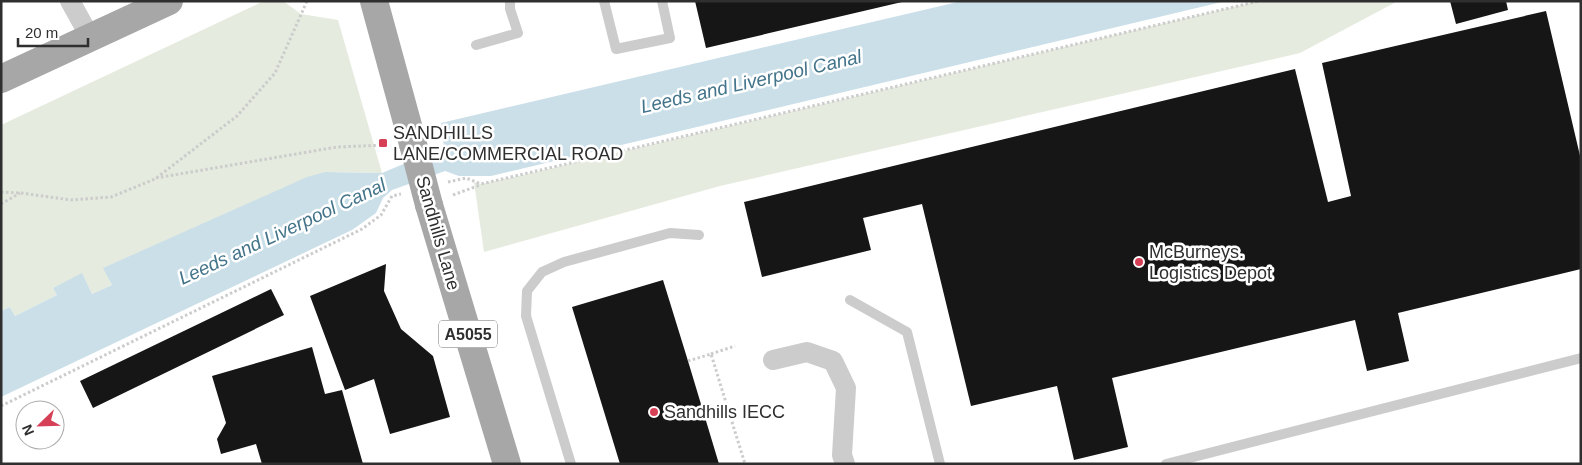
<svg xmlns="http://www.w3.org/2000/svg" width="1582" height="465" font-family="Helvetica,sans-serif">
	<rect width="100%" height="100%" fill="#fff"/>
	<path fill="#e5ebde" d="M264,1H283L301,14L338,20L382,173L325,172L104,268L112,285L92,294L82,274L53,288L57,295L15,316L10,307L1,311V125Z
		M1259,1H1398L1300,53L720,186L484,252L474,182L481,184L527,174Z"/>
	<path fill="#cbdfe9" d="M962,1H1226L491,176H459L445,171L392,190L383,198L376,213L352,230L1,397V311L10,307L15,316L57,295L53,288L82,273L92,294L112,285L103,268L307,177L325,172L382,173L444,147L441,123Z"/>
	<path fill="#161616" d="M695,1H902V2L706,48Z
		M1450,1H1506L1508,10L1456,24Z
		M1546,11L1581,160V269L1398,313L1409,361L1367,371L1355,320L1112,378L1128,447L1074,460L1057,386L971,406L922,204L863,218L871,250L762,277L744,202L1295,69L1328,202L1351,196L1322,63Z
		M386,264L384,291L401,329L433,356L450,417L390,434L374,379L345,390L310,296Z
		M663,280L688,361L719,464H620L572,307Z
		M271,289L284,315L93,408L80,381Z
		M312,347L325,394L342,390L363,464H262L256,444L221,454L217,439L226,423L212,376Z"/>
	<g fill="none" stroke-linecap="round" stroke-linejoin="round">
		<path stroke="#ccc" stroke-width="3" stroke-dasharray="2.5 2.5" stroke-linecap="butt" d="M156,178L337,147L387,145
			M448,182L466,178L481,184L1259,1
			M1,192L21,193L71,200L111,197L155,179L237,116L275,73L307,1
			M453,195L480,185
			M1,204L20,193
			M711,354L735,346
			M688,361L711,354L745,464
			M1,406L362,229L381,215L392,196L401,194"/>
		<path stroke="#ccc" stroke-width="10" d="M604,1L616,49L670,38L662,1
			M476,45L518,33L510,9V1
			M850,300L907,332L940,464
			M571,464L526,316L527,291L542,272L564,262L670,233L699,235
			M1166,464L1581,358"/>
		<path stroke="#ccc" stroke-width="20" d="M70,1L90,37
			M773,360L807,352L833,361L846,388L842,455L845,464"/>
		<path stroke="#a7a7a7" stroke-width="28" d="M374,1L413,144
			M1,79L169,1
			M429,205L507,464"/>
		<path stroke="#a7a7a7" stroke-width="28" d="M413,144L429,205"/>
	</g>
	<g fill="#d64056" stroke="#fff" stroke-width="2">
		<rect x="378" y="138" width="10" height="10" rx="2.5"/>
		<circle cx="1139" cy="262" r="5"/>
		<circle cx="654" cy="412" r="5"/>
	</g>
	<g text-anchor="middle" stroke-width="5" stroke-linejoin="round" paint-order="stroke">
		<rect fill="#fff" stroke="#6d6d6d" stroke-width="1" x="439" y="320.5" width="58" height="27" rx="4"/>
		<g font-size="16" font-weight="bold" fill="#2f2f2f">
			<text x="468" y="340">A5055</text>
		</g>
		<g font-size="18" fill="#2f2f2f" stroke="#fff" text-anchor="start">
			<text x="393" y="139">SANDHILLS<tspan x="393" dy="21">LANE/COMMERCIAL ROAD</tspan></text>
			<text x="1149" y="258">McBurneys.<tspan x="1149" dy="21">Logistics Depot</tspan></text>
			<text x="664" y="418">Sandhills IECC</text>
		</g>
		<g font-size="18" fill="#2f2f2f" stroke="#fff">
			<text transform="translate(438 233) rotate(74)" y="6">Sandhills Lane</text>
		</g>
		<g font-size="19" font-style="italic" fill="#43748a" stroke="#fff">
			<text transform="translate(751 81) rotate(-13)" y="7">Leeds and Liverpool Canal</text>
			<text transform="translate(282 231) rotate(-25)" y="7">Leeds and Liverpool Canal</text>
		</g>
	</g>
	<rect width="1582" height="465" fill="none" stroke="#2f2f2f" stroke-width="5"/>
	<g transform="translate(40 425) rotate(247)"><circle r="24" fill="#ffffff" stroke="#acacac"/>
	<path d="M0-4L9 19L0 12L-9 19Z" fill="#d64056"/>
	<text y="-8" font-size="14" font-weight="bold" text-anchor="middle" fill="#2f2f2f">N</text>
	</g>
	<path d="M18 38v8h70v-8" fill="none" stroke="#2f2f2f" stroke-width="2.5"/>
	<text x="25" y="38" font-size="15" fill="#2f2f2f" stroke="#ffffff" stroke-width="4" paint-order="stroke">20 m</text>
</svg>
